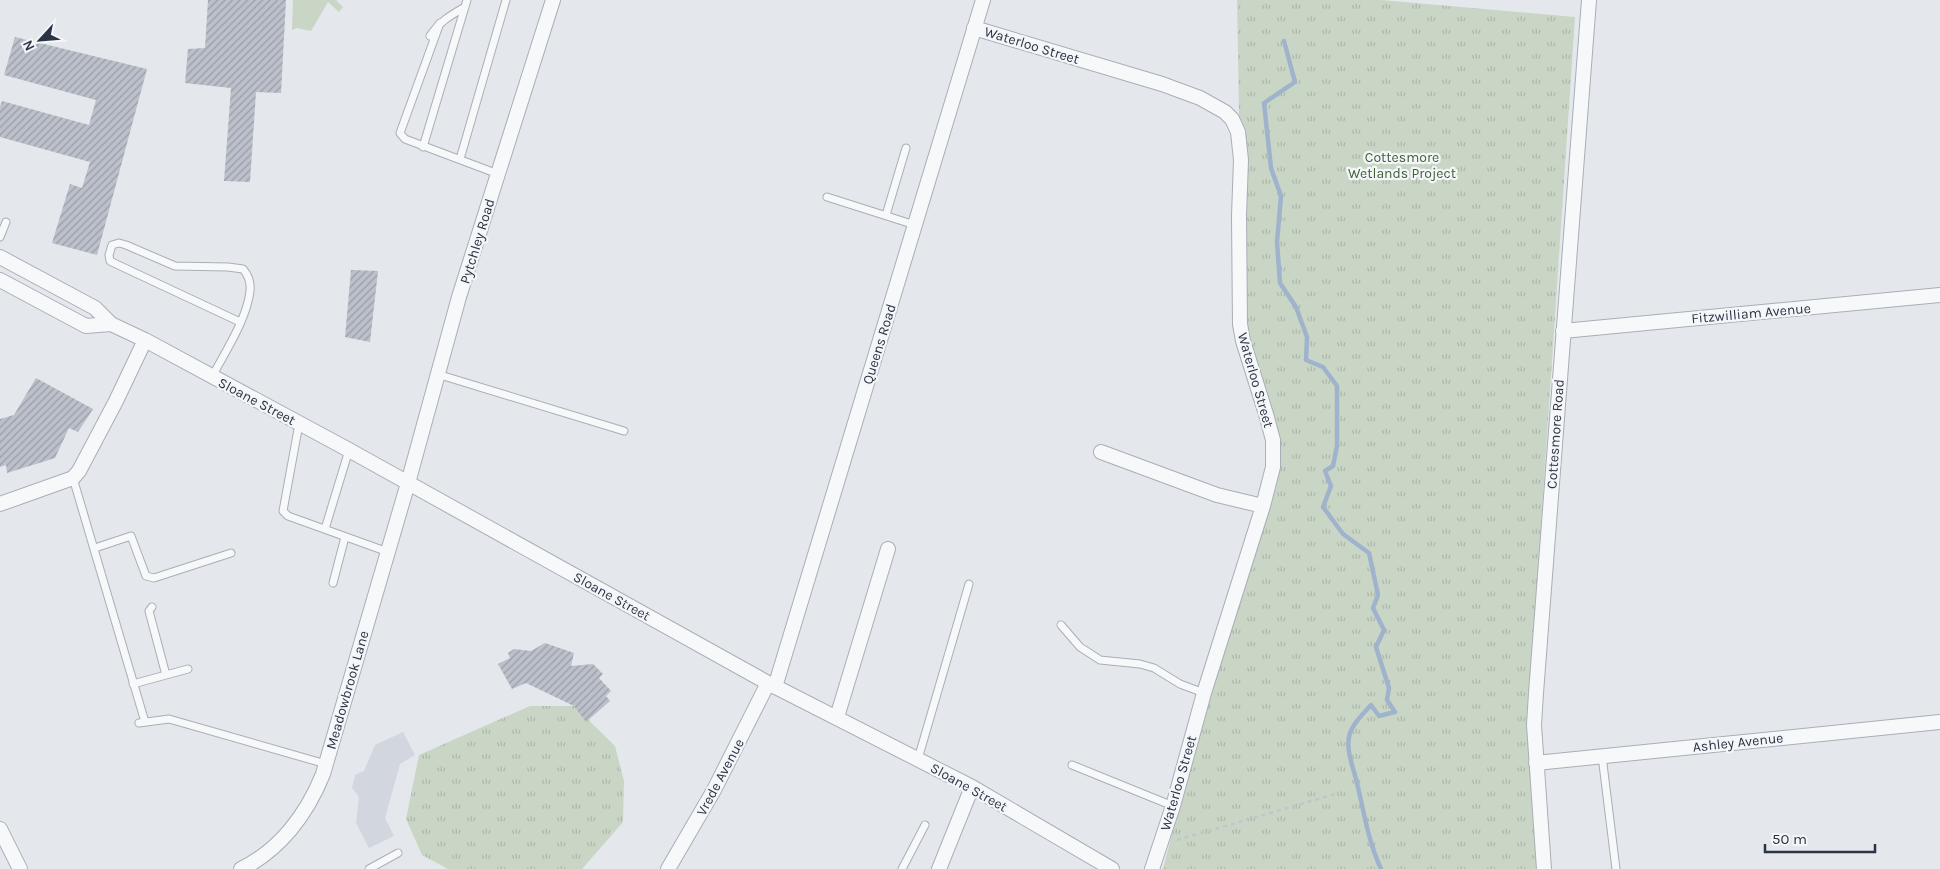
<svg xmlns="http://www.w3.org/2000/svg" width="1940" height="869" font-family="Karla,sans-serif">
	<defs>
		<pattern id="park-tufts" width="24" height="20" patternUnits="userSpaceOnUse" patternTransform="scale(1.25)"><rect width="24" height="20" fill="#c9d6c5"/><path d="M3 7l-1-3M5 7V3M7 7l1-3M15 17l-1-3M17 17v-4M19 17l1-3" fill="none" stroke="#adb8ab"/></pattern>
		<pattern id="building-hatch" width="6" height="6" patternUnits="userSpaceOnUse" patternTransform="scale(1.25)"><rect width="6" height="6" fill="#bbc0ca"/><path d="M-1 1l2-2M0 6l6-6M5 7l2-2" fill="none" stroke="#989da6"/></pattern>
	</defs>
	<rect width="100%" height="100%" fill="#e4e7ec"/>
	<path fill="#d2d6de" d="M403,732L415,755L400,764L385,818L394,836L369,848L356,823L359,797L352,788L355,775L364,771L375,745Z"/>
	<path fill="#c9d6c5" d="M293,0H336L343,7L339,12L328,2L311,31L297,28L292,30Z"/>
	<path fill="url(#park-tufts)" d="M1237,0H1381L1575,17L1527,734L1540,869H1163L1272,443L1243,340Z
		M530,706H574L615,746L624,781L623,822L582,869H448L422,855L406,819L419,755Z"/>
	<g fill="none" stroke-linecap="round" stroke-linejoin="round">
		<path stroke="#9fb4cc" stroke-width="4.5" d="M1284,41L1295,82L1264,103L1271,168L1281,196L1277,242L1280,283L1296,307L1307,337L1306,360L1323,367L1337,386V446L1333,466L1325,471L1331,486L1323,507L1343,534L1369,553L1378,595L1373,608L1384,630L1376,647L1389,688L1387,700L1395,712L1379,716L1371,705C1364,713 1351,725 1349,737C1346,752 1354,769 1357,783C1364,812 1368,841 1381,869"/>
	</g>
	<path fill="url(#building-hatch)" d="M208,0H286L281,93L256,92L250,182L224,181L231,88L185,83L188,49L205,48Z
		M15,37L147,69L97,255L52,243L70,184L82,188L90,162L0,137V107L2,101L89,125L96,100L4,75Z
		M351,270L378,271L370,342L345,337Z
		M36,378L93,409L78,432L69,428L55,458L7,473L6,465L0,467V419L14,415Z
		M545,643L574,653L571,666L593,664L603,674L599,678L611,691L606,696L610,701L586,722L574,706L526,683L512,689L498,664L510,658L508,653L514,649L531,651Z"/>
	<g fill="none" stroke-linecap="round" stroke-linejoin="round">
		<defs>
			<path id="lane" d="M465,7C451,15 439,22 430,36L440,23L400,133L405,139L498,174
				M423,147L467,0
				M460,159L506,0
				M827,197L915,225
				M886,215L906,148
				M0,237L6,222
				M437,374L624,431
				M212,377C225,352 247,319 250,291C251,283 248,275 243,269L228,267L175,266L126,245L119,243L112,245L109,255L110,261L114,263L240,322
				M299,424L283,511L288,516L388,552
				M73,478L145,722
				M325,529L349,450
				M95,548L131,536L146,576L154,578L231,553
				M333,583L345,537
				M152,607L149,611L166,675
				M1061,625L1080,647L1100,660L1140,664L1154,668L1180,684L1204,693
				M133,684L188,669
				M139,723L169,719L326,764
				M1602,756L1616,869
				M918,759L969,584
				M1072,765L1173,806
				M369,869L398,853
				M902,869L925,825"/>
			<path id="street" d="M974,28L1162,84L1200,98L1225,112L1232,119L1238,132L1241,160L1239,216L1240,324L1243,341L1266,414L1273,440V467L1263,506L1204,693L1173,806L1152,869
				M0,257L95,308L111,324L145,340L349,450L768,683L972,787L1112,869
				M0,280L86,326L111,324
				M1563,331L1940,295
				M1101,452L1217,495L1263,506
				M0,504L73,478L79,471L116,401L145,340
				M775,687L983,0
				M837,717L888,549
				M1536,763L1940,722
				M0,829L20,869
				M241,869C280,850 307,814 323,774L408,483L459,297L553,0
				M668,869L714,790L768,683
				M939,869L972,787
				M1544,869L1534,725L1536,693L1589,0"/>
		</defs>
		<use href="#lane" stroke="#a9aeb7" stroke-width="9"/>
		<use href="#street" stroke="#a9aeb7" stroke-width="16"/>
		<path stroke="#c2c5cb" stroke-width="2.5" stroke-dasharray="4 4" stroke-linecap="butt" d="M1177,840L1339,793"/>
		<use href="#lane" stroke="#f7f8fa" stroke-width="7"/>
		<use href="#street" stroke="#f7f8fa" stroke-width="14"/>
	</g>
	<g text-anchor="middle" stroke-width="4.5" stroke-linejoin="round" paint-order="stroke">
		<g font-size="14" fill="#2b3445" stroke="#f4f6f9">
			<text transform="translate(1032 45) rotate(17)" y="5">Waterloo Street</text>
			<text transform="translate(477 241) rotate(-73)" y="5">Pytchley Road</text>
			<text transform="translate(1751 313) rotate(-5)" y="5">Fitzwilliam Avenue</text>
			<text transform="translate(879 344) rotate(-73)" y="5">Queens Road</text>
			<text transform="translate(1256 380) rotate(74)" y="5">Waterloo Street</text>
			<text transform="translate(257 401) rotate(28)" y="5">Sloane Street</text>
			<text transform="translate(1555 434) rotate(-86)" y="5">Cottesmore Road</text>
			<text transform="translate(612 596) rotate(29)" y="5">Sloane Street</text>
			<text transform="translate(347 690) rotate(-74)" y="5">Meadowbrook Lane</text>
			<text transform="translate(1738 742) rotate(-6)" y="5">Ashley Avenue</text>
			<text transform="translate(720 777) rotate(-62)" y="5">Vrede Avenue</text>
			<text transform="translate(1178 783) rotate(-74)" y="5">Waterloo Street</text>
			<text transform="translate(969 787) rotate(29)" y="5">Sloane Street</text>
		</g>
		<g font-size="14" fill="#3f6138" stroke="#f4f6f9">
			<text x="1402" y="162">Cottesmore<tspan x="1402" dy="16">Wetlands Project</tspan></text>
		</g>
	</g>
	<g transform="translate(40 40) rotate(244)" stroke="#f4f6f9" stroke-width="4" paint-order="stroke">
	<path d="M0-4L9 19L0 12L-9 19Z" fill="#2b3445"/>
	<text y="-8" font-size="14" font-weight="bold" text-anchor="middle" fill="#2b3445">N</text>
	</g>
	<path d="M1765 844v8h110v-8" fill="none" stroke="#2b3445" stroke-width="2.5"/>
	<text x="1772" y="844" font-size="15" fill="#2b3445" stroke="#f4f6f9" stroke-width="4" paint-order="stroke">50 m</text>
</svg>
